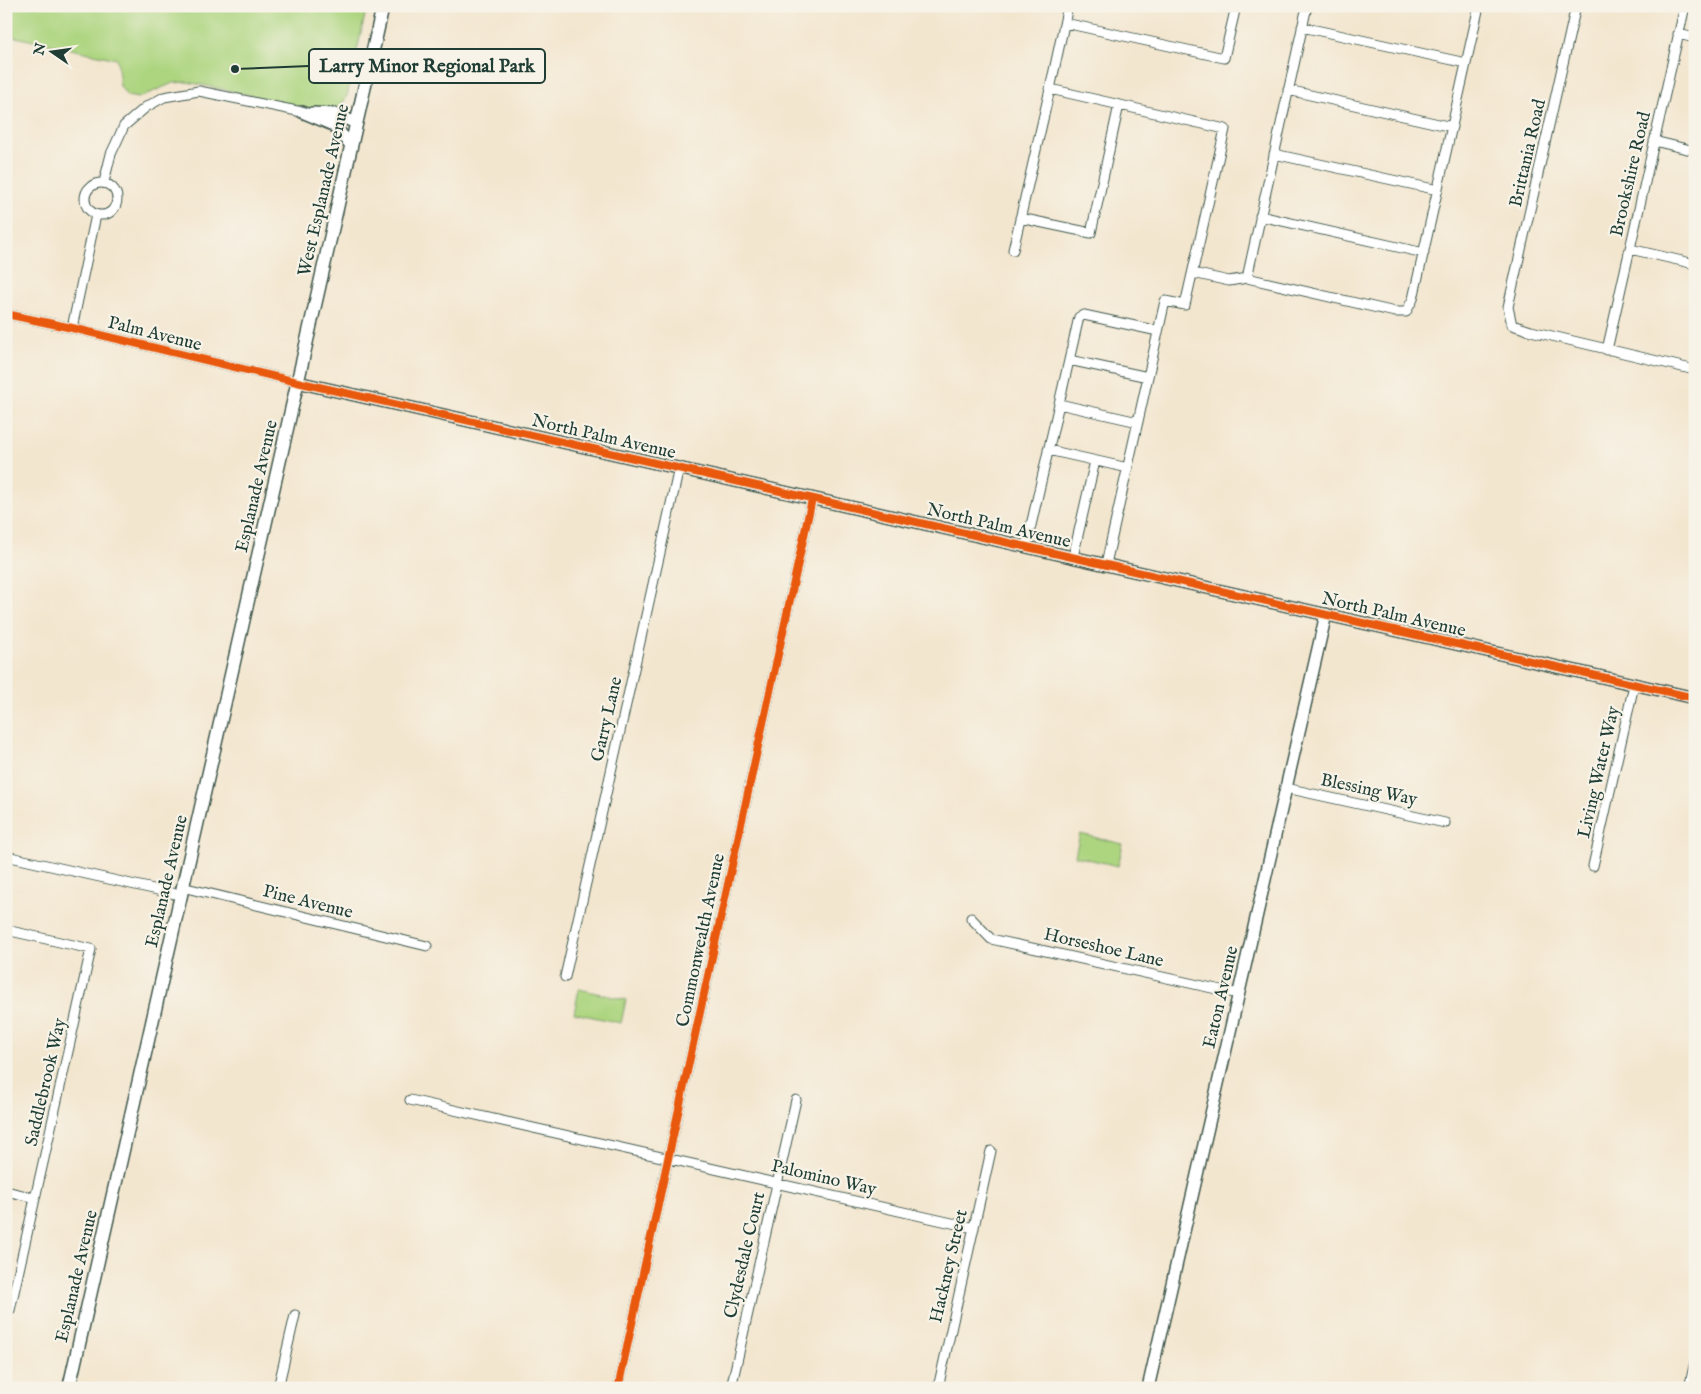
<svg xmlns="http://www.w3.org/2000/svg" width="1701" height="1394" font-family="'IM FELL English',serif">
	<rect width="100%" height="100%" fill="#f7f3e8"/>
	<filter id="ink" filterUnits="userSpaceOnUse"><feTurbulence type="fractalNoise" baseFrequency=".02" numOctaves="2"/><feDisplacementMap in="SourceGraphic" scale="10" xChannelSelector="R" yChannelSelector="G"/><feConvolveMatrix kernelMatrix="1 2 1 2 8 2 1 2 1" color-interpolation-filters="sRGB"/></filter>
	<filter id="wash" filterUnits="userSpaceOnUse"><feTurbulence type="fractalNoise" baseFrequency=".0096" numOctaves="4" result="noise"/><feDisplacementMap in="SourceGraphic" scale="20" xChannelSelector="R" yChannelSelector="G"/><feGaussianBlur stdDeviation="1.12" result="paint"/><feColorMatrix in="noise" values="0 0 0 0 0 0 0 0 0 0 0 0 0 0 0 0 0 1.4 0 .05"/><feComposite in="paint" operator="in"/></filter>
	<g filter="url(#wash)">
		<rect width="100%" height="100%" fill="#f3e6cf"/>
		<path fill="#add580" stroke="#66895a" d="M6,6H367L347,96L341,106L323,112L227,90L187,82L173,83L138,98L127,96L120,86L117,59L6,35Z
			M1080,834L1123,844L1118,866L1075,856Z
			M579,989L626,1000L621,1023L574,1013Z"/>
	</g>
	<g filter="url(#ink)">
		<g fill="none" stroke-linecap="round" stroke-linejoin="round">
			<defs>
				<path id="minor" d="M1068,6L1050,89L1225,129L1185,305L1165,301L1106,564
					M1307,6L1247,278L1395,312H1406L1413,299L1479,6
					M1576,6L1508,307L1512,325L1531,331L1695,370
					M1065,23L1224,58L1236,6
					M1302,27L1466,63
					M1678,34L1695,38
					M1288,90L1452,127
					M1654,141L1695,151
					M1274,154L1438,190
					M104,182L111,154L124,126L146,107L164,97L199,91L302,112
					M85 199a16 16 0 1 1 32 0a16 16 0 1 1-32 0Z
					M1260,216L1424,253
					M1020,218L1091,233L1119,105
					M1630,249L1695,264
					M1013,250L1050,89
					M1193,273L1229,281L1247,278
					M6,314L72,328L297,382
					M72,328L96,215
					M1607,350L1685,6
					M1069,360L1148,377
					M1059,404L1138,422
					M1048,450L1128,468
					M1026,547L1079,317L1084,315L1158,331
					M1073,557L1095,461
					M1286,788L1445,823
					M6,856L180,895
					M1593,866L1634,685
					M182,887L427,946
					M971,918L991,939L1239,994
					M6,930L91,949L10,1310L6,1309
					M565,977L679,468
					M410,1100L974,1228
					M6,1191L35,1198
					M278,1388L295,1315
					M618,1388L812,499
					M731,1388L796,1100
					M938,1388L991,1151
					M1689,1388L1695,1362"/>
				<path id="tertiary" d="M302,112L333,125L351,145
					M312,113L335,114L356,123
					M297,382L1695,698
					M1148,1388L1326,614"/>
				<path id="secondary" d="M69,1388L383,6"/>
			</defs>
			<use href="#minor" stroke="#3f564b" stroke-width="11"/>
			<use href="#tertiary" stroke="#3f564b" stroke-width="14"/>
			<use href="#secondary" stroke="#3f564b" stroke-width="15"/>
			<use href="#minor" stroke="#fff" stroke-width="9"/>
			<use href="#tertiary" stroke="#fff" stroke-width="11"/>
			<use href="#secondary" stroke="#fff" stroke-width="12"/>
			<defs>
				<path id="cycleway" d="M6,314L72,328L297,382L1695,698
					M618,1388L812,499"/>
			</defs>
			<use href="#cycleway" stroke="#f7f3e8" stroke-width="11"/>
			<use href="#cycleway" stroke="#e8590c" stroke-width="8"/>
		</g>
	</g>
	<g text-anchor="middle" stroke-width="4.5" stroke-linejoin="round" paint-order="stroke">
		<g font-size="18" fill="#1f3d34" stroke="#f7f3e8">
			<text transform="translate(1527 153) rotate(-77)" y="6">Brittania Road</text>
			<text transform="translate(1630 174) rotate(-77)" y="6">Brookshire Road</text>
			<text transform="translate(323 190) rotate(-77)" y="6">West Esplanade Avenue</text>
			<text transform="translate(155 333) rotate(14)" y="6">Palm Avenue</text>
			<text transform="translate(604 436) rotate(13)" y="6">North Palm Avenue</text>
			<text transform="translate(256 486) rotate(-77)" y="6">Esplanade Avenue</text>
			<text transform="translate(999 525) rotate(13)" y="6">North Palm Avenue</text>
			<text transform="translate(1394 614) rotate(13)" y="6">North Palm Avenue</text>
			<text transform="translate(606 719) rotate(-77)" y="6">Garry Lane</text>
			<text transform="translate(1598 772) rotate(-77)" y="6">Living Water Way</text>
			<text transform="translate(1369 789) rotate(12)" y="6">Blessing Way</text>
			<text transform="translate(166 881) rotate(-77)" y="6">Esplanade Avenue</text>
			<text transform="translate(308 901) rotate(14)" y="6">Pine Avenue</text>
			<text transform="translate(700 940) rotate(-78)" y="6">Commonwealth Avenue</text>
			<text transform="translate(1104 947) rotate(13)" y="6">Horseshoe Lane</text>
			<text transform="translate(1220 997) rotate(-77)" y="6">Eaton Avenue</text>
			<text transform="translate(45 1082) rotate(-77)" y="6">Saddlebrook Way</text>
			<text transform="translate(824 1177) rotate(13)" y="6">Palomino Way</text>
			<text transform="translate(744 1255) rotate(-77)" y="6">Clydesdale Court</text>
			<text transform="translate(948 1266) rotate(-77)" y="6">Hackney Street</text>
			<text transform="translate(76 1276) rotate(-77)" y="6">Esplanade Avenue</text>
		</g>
	</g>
	<path fill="none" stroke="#1f3d34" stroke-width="2" d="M235 69L309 66"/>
	<circle fill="#1f3d34" stroke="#f7f3e8" stroke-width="2" cx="235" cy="69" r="5"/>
	<rect fill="#f7f3e8" stroke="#1f3d34" stroke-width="2" x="309" y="49" width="236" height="34" rx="5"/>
	<g font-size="19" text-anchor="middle" font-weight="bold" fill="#1f3d34">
		<text x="427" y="72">Larry Minor Regional Park</text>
	</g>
	<rect width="1701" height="1394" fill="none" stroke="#f7f3e8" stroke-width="25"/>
	<g transform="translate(52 52) rotate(283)" stroke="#f7f3e8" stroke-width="4" paint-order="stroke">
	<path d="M0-4L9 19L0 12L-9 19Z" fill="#1f3d34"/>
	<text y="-8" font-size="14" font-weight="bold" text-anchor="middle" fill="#1f3d34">N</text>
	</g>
</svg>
